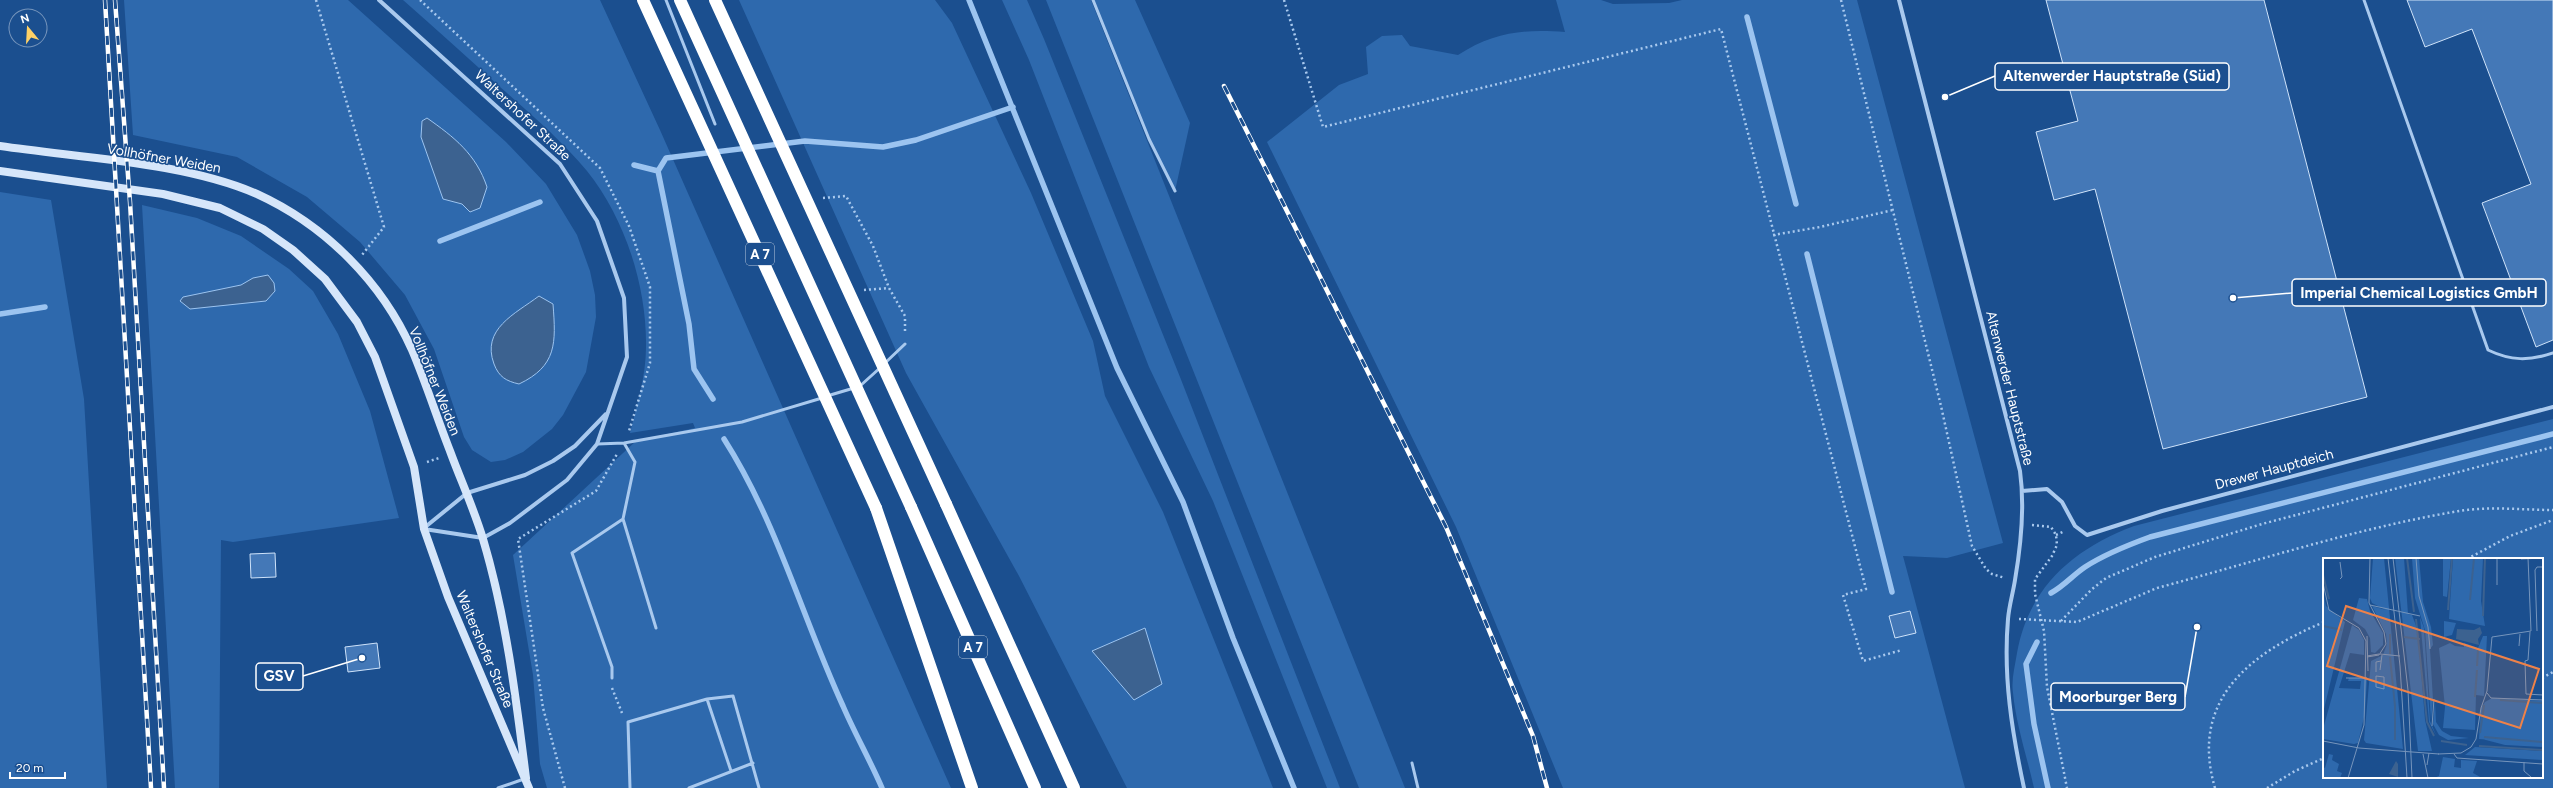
<svg xmlns="http://www.w3.org/2000/svg" width="2553" height="788" font-family="Figtree,sans-serif">
	<rect width="100%" height="100%" fill="#1b4f8f"/>
	<path fill="#2e69ad" fill-rule="evenodd" d="M124,0H348L506,142L546,184L577,235L590,271L595,295L596,317L586,372L563,415L552,429L523,452L505,460L491,462L472,450L464,437L434,349L405,295L360,242L307,197L237,157L133,135Z
		M403,0H600L660,130L951,788H547L540,764L533,675L513,555L636,441L695,428L693,423L630,433C637,405 646,376 646,347C647,287 625,218 587,171C561,140 531,114 500,87C468,58 436,29 403,0Z
		M739,0H935L952,23L1031,193L1093,341L1105,396L1163,512L1273,788H1127L1019,576L906,373Z
		M1002,0H1027L1044,39L1180,377L1340,788H1327L1213,501L1149,367L1029,60Z
		M1046,0H1091L1405,788H1359Z
		M1093,0H1135L1190,123L1175,191L1149,139Z
		M1556,0H1601L1613,4L1669,3L1682,0H1857L2003,543L1947,558L1903,556L1965,788H1563L1456,527L1267,142L1339,85L1368,74L1366,47L1382,36L1402,35L1410,46L1458,55C1494,32 1523,29 1565,32Z
		M0,192L51,200L84,399L107,788H0Z
		M142,205L197,218L241,236L289,269L313,291L338,334L370,411L399,518L233,542L221,540L219,788H175Z
		M2553,419V788H2034C2027,757 2016,724 2013,693C2011,680 2015,666 2017,653C2029,587 2073,549 2134,526ZM2324,559H2542V777H2324Z"/>
	<path fill="#3c6290" stroke="#9cc4f0" d="M427,118C454,137 476,154 487,187L480,208L470,212L462,204L443,199L421,137L422,121Z
		M268,275L274,283L275,291L266,301L190,309L180,301L183,297L241,285L253,278Z
		M539,296L553,304C556,343 557,366 519,384C506,381 499,377 494,364C481,329 515,314 539,296Z
		M1145,628L1162,684L1134,700L1092,651Z"/>
	<g fill="none" stroke-linecap="round" stroke-linejoin="round">
		<path stroke="#9cc4f0" stroke-width="5.5" d="M969,0L1117,368L1183,502L1233,638L1294,788
			M1747,17L1796,204
			M634,165L658,171L689,324L694,369L713,399
			M658,171L666,158L805,141L883,147L916,140L1013,107
			M440,241L540,202
			M1807,254L1892,592
			M0,314L45,307
			M724,439C777,522 802,617 843,706C855,734 870,760 882,788
			M2051,593C2064,586 2073,575 2085,567C2105,554 2128,545 2150,537L2553,434
			M2037,642L2026,664L2034,724L2048,788"/>
	</g>
	<path fill="#4478b7" stroke="#cfe3fa" d="M2046,0H2264L2367,397L2163,449L2095,189L2054,200L2036,132L2078,121Z
		M2407,0H2553V340L2536,347L2482,203L2531,184L2472,29L2425,47Z
		M275,553L276,577L251,578L250,554Z
		M1910,611L1916,633L1895,638L1889,616Z
		M377,643L380,668L348,672L345,647Z"/>
	<g fill="none" stroke-linecap="round" stroke-linejoin="round">
		<path stroke="#a9c9ee" stroke-width="2.5" stroke-dasharray="2 3" stroke-linecap="butt" d="M316,0L384,227L362,255
			M420,0L600,168L629,226L650,287V363L629,431
			M1284,0L1323,127L1721,29L1866,589L1843,595L1863,661L1902,650
			M1841,0L1941,406L1972,546L1986,569L1992,574L2005,578
			M823,198L846,196L873,246L889,288L905,316V334
			M1773,235L1820,227L1893,210
			M864,290L889,288
			M427,462L439,458
			M2032,525L2051,527L2056,535L2057,545L2052,556L2035,579V594L2044,631L2047,687L2067,788
			M2056,535L2065,531
			M2467,559L2510,536L2553,520
			M2019,619L2077,622L2157,588C2258,561 2357,528 2459,511C2490,506 2522,510 2553,510
			M2061,621L2091,590L2106,578L2155,557L2262,524L2553,447
			M2542,678L2553,672
			M612,688L622,713
			M565,788L543,708L518,539L596,491L617,454
			M2215,788C2189,700 2250,653 2324,622
			M2267,788L2295,771L2324,758"/>
		<path stroke="#a9c9ee" stroke-width="3" d="M666,0L715,124
			M1093,0L1149,139L1175,191
			M2364,0L2488,350C2511,361 2529,361 2553,353
			M885,363L905,344
			M860,386L881,367
			M827,396L854,388
			M624,443L635,462L623,519L656,628
			M597,444L624,443L742,422L822,398
			M612,678V667L572,553L623,519
			M707,699L731,771
			M1412,763L1418,788
			M498,788L524,779
			M630,788L628,722L707,699L733,696L759,788
			M689,788L753,763"/>
		<path stroke="#a9c9ee" stroke-width="4" d="M379,0L560,164L597,221L624,298L627,357L597,444L567,480L510,523L483,538L424,529
			M1899,0L2020,471C2025,507 2021,545 2015,580C2013,593 2009,606 2008,619C2003,677 2012,732 2024,788
			M2022,491L2047,489L2062,502L2075,526L2087,535L2162,511L2553,407
			M424,528L467,493L525,475L553,461L575,446L606,414"/>
		<path stroke="#d6e6fa" stroke-width="8" d="M0,146C80,158 184,162 257,194C325,225 382,282 412,350C426,383 437,418 450,451C461,481 474,509 483,539C506,616 516,698 526,778
			M0,171L163,194L220,208L263,229L293,250L325,279L357,322L375,357L414,467L424,529L448,597L529,788"/>
		<path stroke="#fff" stroke-width="12" d="M946,504L1074,788
			M911,507L1035,788
			M876,508L972,788"/>
		<defs>
			<path id="rail" d="M105,0L151,788
				M115,0L130,202L164,788
				M1224,86L1446,527L1533,736L1547,788"/>
		</defs>
		<use href="#rail" stroke="#fff" stroke-width="4.5"/>
		<use href="#rail" stroke="#1b4f8f" stroke-width="3" stroke-dasharray="9" stroke-linecap="butt"/>
		<path stroke="#fff" stroke-width="12" d="M643,0L876,508
			M680,0L911,507
			M715,0L946,504"/>
	</g>
	<g text-anchor="middle" stroke-width="3" stroke-linejoin="round" paint-order="stroke">
		<g fill="#1b4f8f" stroke="#bbcadd" stroke-width="1">
			<rect x="746" y="243" width="28" height="22" rx="3"/>
			<rect x="959" y="636" width="28" height="22" rx="3"/>
		</g>
		<g font-size="13" font-weight="bold" fill="#fff">
			<text x="760" y="259">A 7</text>
			<text x="973" y="652">A 7</text>
		</g>
		<g font-size="14" fill="#fff" stroke="#1b4f8f">
			<text transform="translate(523 115) rotate(43)" y="5">Waltershofer Straße</text>
			<text transform="translate(164 158) rotate(10)" y="5">Vollhöfner Weiden</text>
			<text transform="translate(435 381) rotate(68)" y="5">Vollhöfner Weiden</text>
			<text transform="translate(2010 388) rotate(76)" y="5">Altenwerder Hauptstraße</text>
			<text transform="translate(2274 469) rotate(-15)" y="5">Drewer Hauptdeich</text>
			<text transform="translate(485 649) rotate(67)" y="5">Waltershofer Straße</text>
		</g>
	</g>
	<g transform="translate(2323 558)">
		<rect width="220" height="220" fill="#1b4f8f"/>
		<path d="M50,0H61L80,191L43,185L41,182L48,103L60,97L64,86L63,76L49,48L63,52L49,45L47,40ZM72,0H81L85,56L89,57L95,73L102,162L109,193H95ZM89,0H96L100,44L108,69L110,87L107,91L110,142L108,163L102,72L92,40ZM120,0H128L124,39L120,38ZM130,0H160L158,43L162,68L126,61ZM0,34L3,48L22,64L0,155ZM36,40L44,41L47,53L60,75V87L52,95L48,94L47,80L42,71L30,62ZM97,59L101,70L107,163L113,177L106,164ZM121,63L133,65L129,77L121,79ZM29,67L36,72L41,82V97L27,95L16,130L37,131L38,123H25L26,120H44L42,155L35,185L31,186L0,181V171ZM160,78H164L161,138L153,137L152,172L120,170L122,149L116,90L127,85L132,88L141,89V85L155,90ZM169,140L220,143V186L156,181L158,150L162,144ZM112,144L113,164L119,173L128,178L146,180L125,182L116,177L110,166ZM159,181L220,186V189L182,187ZM152,189L220,193V202L142,197ZM6,196L10,197L9,202L16,206L14,213L19,215L17,220H0V209L2,210ZM120,199L132,201L131,209L138,210V202L154,203L150,215L159,220H111L116,218Z" fill="#2e69ad"/>
		<path d="M157,69L159,75L155,81L156,87L133,81L134,71L151,72ZM73,203L75,206V219L66,216Z" fill="#3c6290"/>
		<path fill="none" stroke="#3c6290" stroke-width="2" d="M84,0L91,54M0,17L6,41M147,42L151,0M125,52L129,0M160,58L162,0M93,61L104,164L111,178M0,68L19,72M67,76V96M81,79L97,81M67,99L72,148V182M154,108L155,92M152,139L154,112M177,142L220,145M157,175L161,147M161,179L220,184M118,183L144,187M156,188L220,192"/>
		<path fill="none" stroke="#7695bc" stroke-width="1" d="M65,0L77,108L84,220M70,0L85,132L89,220M93,0L96,38L105,69L107,91M174,0V27M198,1L220,0M17,4L19,19L17,21M0,25L6,52L36,70L43,83L41,167L25,220M47,47L97,58M214,73L212,12L214,9H220M207,74L205,102L202,103L203,136L220,137M44,78L45,113M196,88L197,76M57,96L77,98M44,98L56,96M44,99L56,97L63,86L61,74L46,45L47,0M57,112L59,97M53,114V104L58,103M53,118L61,119V131L53,129ZM23,120H44M164,135L168,140L220,142M109,168L111,141M0,183L36,190M36,190L116,196M100,196L105,220M115,196L138,195L148,189L153,181L158,150L164,133L169,79L208,73L205,0M131,196L134,200L220,206M201,204V213L208,219M104,207L106,195"/>
		<path fill="#ee8249" fill-opacity="0.15" stroke="#ee8249" stroke-width="2" d="M23,48L216,111L197,170L4,108Z"/>
		<rect width="220" height="220" fill="none" stroke="#fff" stroke-width="2"/>
	</g>
	<path fill="none" stroke="#fff" stroke-width="1.5" d="M1945 97L1995 76M2233 298L2292 293M362 658L303 676M2197 627L2185 697"/>
	<g fill="#fff" stroke="#1b4f8f" stroke-width="1.5">
		<circle cx="1945" cy="97" r="4"/>
		<circle cx="2233" cy="298" r="4"/>
		<circle cx="362" cy="658" r="4"/>
		<circle cx="2197" cy="627" r="4"/>
	</g>
	<g fill="#1b4f8f" stroke="#fff" stroke-width="1.5">
		<rect x="1995" y="63" width="234" height="27" rx="4"/>
		<rect x="2292" y="279" width="254" height="27" rx="4"/>
		<rect x="256" y="663" width="47" height="27" rx="4"/>
		<rect x="2051" y="683" width="134" height="27" rx="4"/>
	</g>
	<g font-size="15" text-anchor="middle" font-weight="bold" fill="#fff">
		<text x="2112" y="81">Altenwerder Hauptstraße (Süd)</text>
		<text x="2419" y="298">Imperial Chemical Logistics GmbH</text>
		<text x="279" y="681">GSV</text>
		<text x="2118" y="702">Moorburger Berg</text>
	</g>
	<g transform="translate(28 28) rotate(342)"><circle r="19" fill="#1b4f8f" stroke="#7695bc"/>
	<path d="M0-3L7 15L0 10L-7 15Z" fill="#ffd166"/>
	<text y="-6" font-size="11" font-weight="bold" text-anchor="middle" fill="#ffffff">N</text>
	</g>
	<path d="M10 772v6h55v-6" fill="none" stroke="#ffffff" stroke-width="2"/>
	<text x="16" y="772" font-size="12" fill="#ffffff" stroke="#1b4f8f" stroke-width="3" paint-order="stroke">20 m</text>
</svg>
